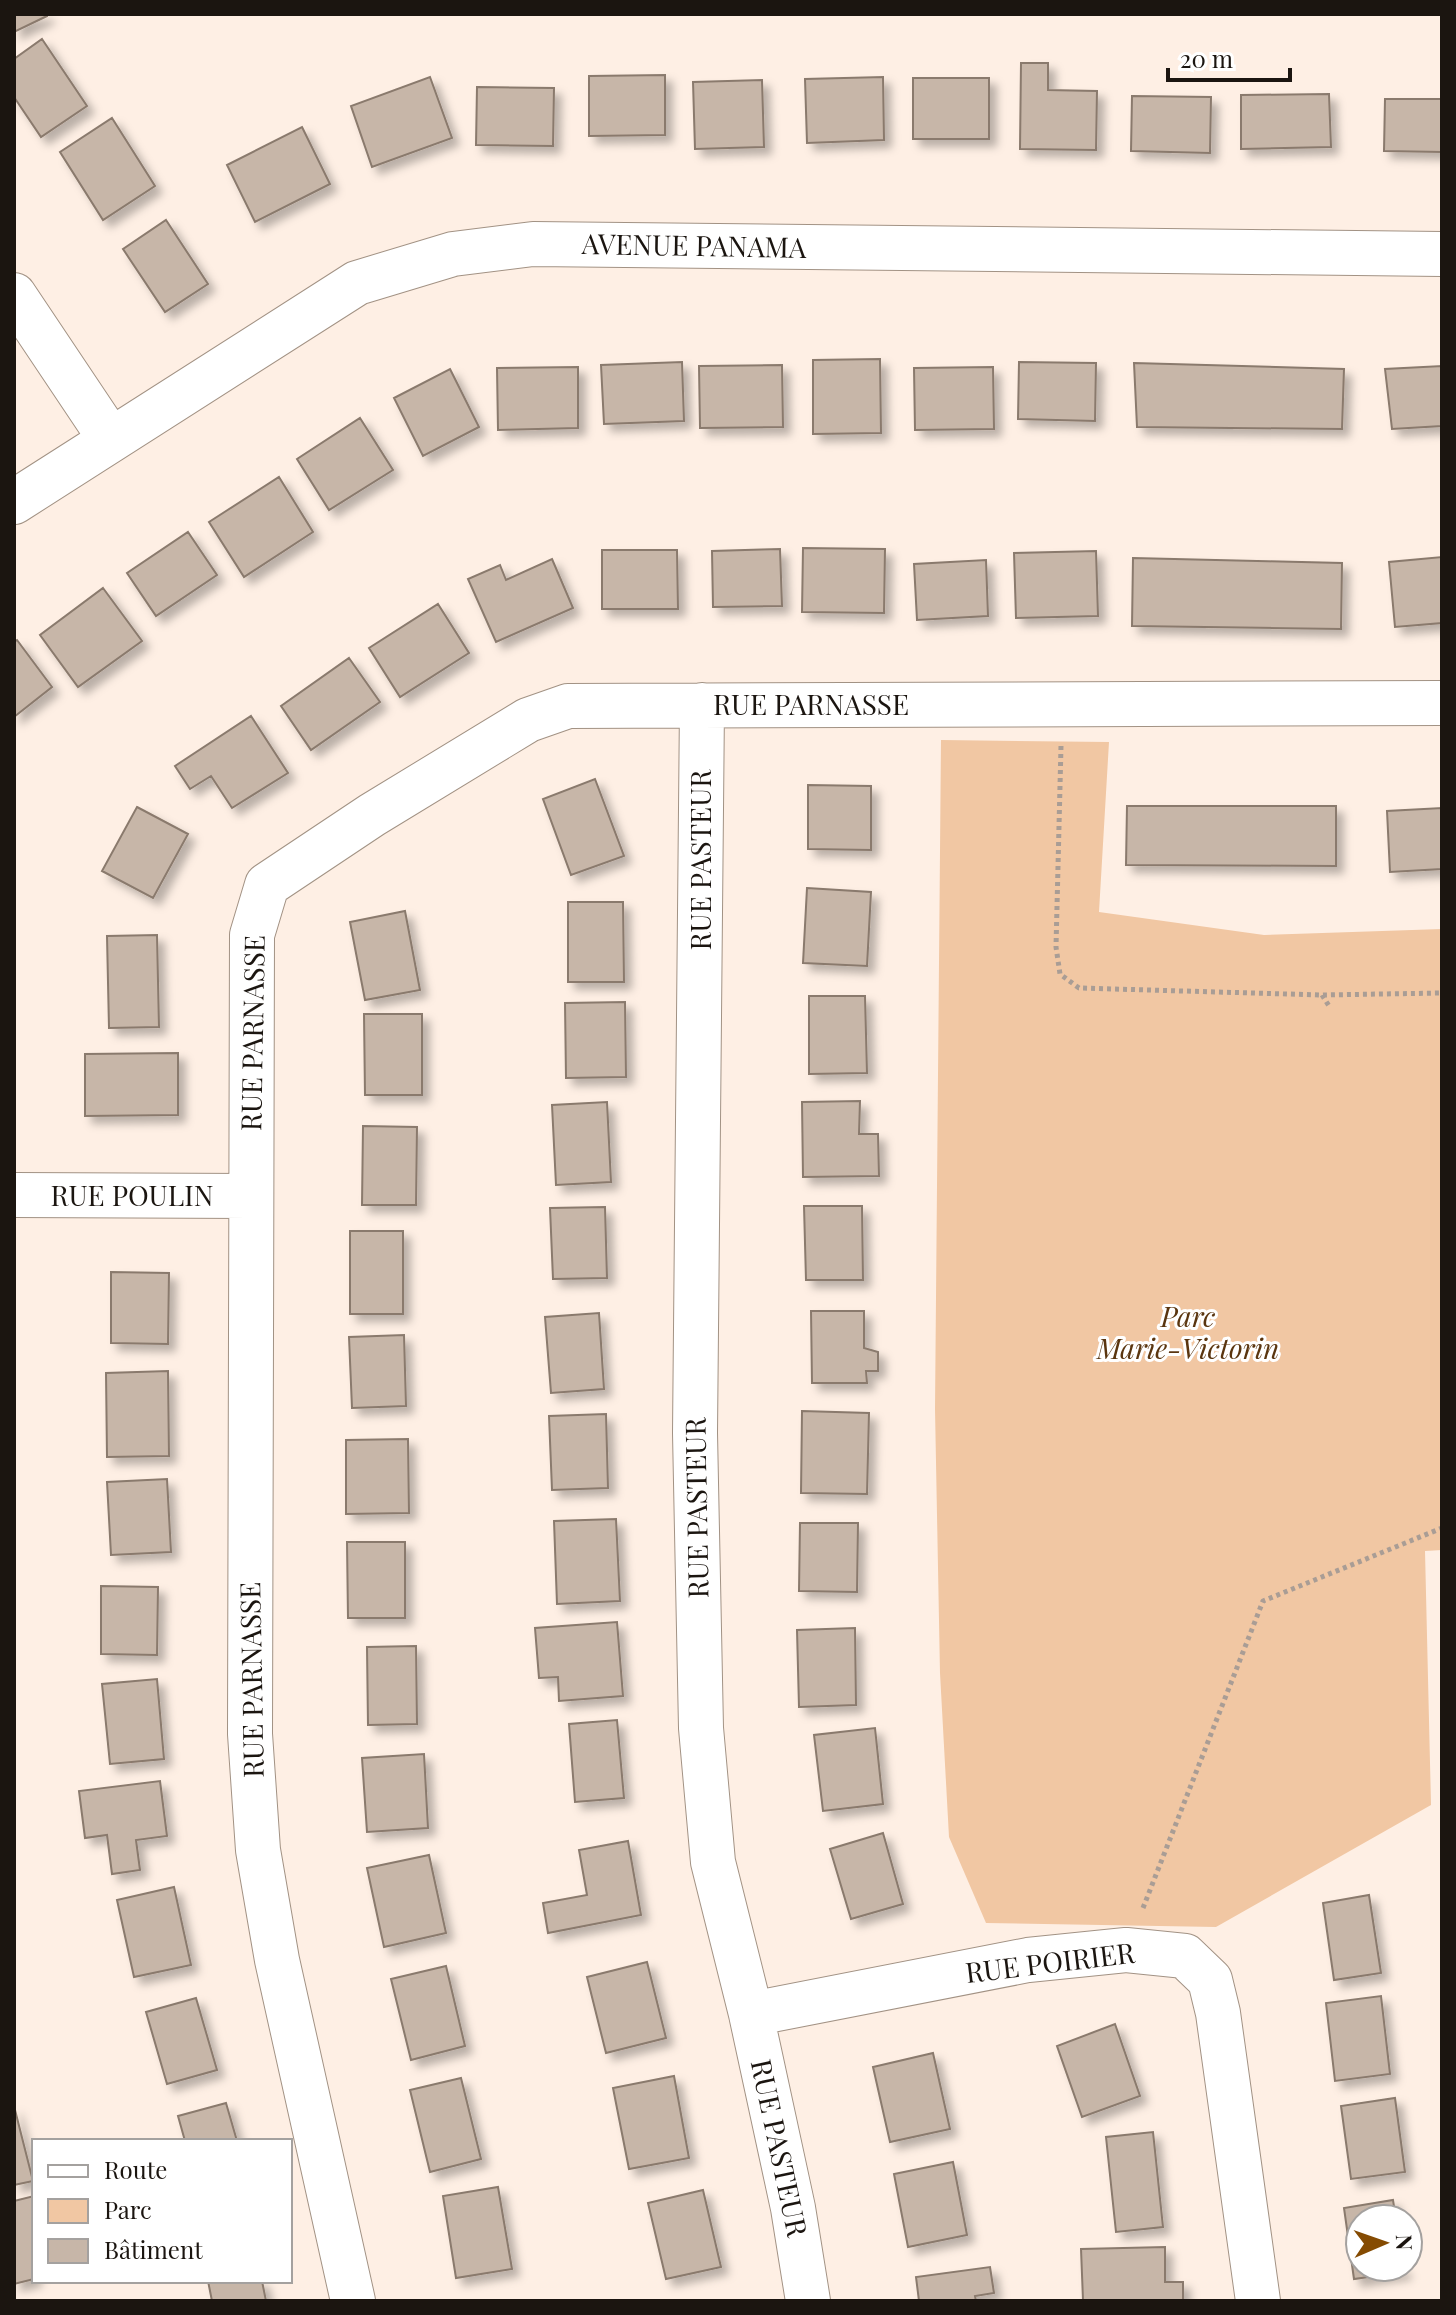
<svg xmlns="http://www.w3.org/2000/svg" width="1456" height="2315" font-family="'Playfair Display',serif">
	<defs>
		<filter id="shadow"><feDropShadow dx="7" dy="7" stdDeviation="4" flood-color="#0004"/></filter>
	</defs>
	<rect width="100%" height="100%" fill="#feefe4"/>
	<path fill="#f1c7a3" d="M941,740L1109,742L1099,912L1264,935L1442,929V1550L1425,1551L1431,1805L1216,1927L986,1923L949,1837L940,1673L935,1409Z"/>
	<path fill="#c7b6a8" stroke="#8a7a6d" stroke-width="2" filter="url(#shadow)" d="M14,14H47V16L14,32Z
		M42,39L87,106L41,137L14,97V59Z
		M1021,63H1048V90L1097,91L1096,150L1020,149Z
		M665,75V135L589,136V76Z
		M430,77L452,138L372,167L351,106Z
		M883,77L884,140L807,143L805,79Z
		M913,78H989V139H913Z
		M762,80L764,147L695,149L693,82Z
		M477,87L554,88L553,146L476,145Z
		M1329,94L1331,147L1241,149V95Z
		M1132,96L1211,97L1210,153L1131,151Z
		M1385,99H1442V152L1384,151Z
		M112,118L155,186L103,220L60,152Z
		M302,127L330,184L255,222L227,165Z
		M166,220L208,284L165,312L123,249Z
		M880,359L881,433L813,434V360Z
		M682,362L684,421L604,424L601,365Z
		M1019,362L1096,363L1095,421L1018,419Z
		M1134,363L1344,369L1342,429L1137,427Z
		M782,365L783,427L700,428L699,366Z
		M1442,366V426L1392,429L1385,369Z
		M578,367V428L498,430L497,368Z
		M993,367L994,429L915,430L914,368Z
		M450,369L479,427L423,456L394,398Z
		M360,418L393,470L329,510L297,459Z
		M279,477L313,532L244,577L209,522Z
		M188,532L217,575L156,616L127,573Z
		M803,548L885,549L884,613L802,612Z
		M780,549L782,606L713,607L712,551Z
		M602,550H677L678,609H602Z
		M1096,551L1098,616L1016,618L1014,553Z
		M1442,557V623L1395,627L1389,562Z
		M1133,558L1342,563L1341,629L1132,626Z
		M552,559L573,608L496,642L468,579L500,565L506,580Z
		M986,560L988,616L917,620L914,564Z
		M103,588L142,641L78,687L40,635Z
		M438,604L469,653L400,697L369,648Z
		M17,640L52,687L14,717V642Z
		M349,658L380,702L311,750L281,706Z
		M251,716L288,773L232,808L211,776L190,789L175,766Z
		M595,779L624,856L571,875L543,799Z
		M808,785L871,786V850L808,849Z
		M1127,806H1336V866L1126,865Z
		M137,807L188,834L153,898L102,871Z
		M1442,808V869L1390,872L1387,811Z
		M807,888L871,892L867,966L803,963Z
		M568,902H623L624,982H568Z
		M405,911L420,990L365,1000L350,922Z
		M157,935L159,1027L109,1028L107,936Z
		M809,996H865L867,1073L809,1074Z
		M625,1002L626,1077L566,1078L565,1003Z
		M364,1014H422V1095H365Z
		M178,1053V1115L85,1116V1054Z
		M860,1101L859,1134H878L879,1176L803,1177L802,1102Z
		M607,1102L611,1182L556,1185L552,1105Z
		M363,1126L417,1127L416,1205H362Z
		M804,1206H862L863,1280H806Z
		M605,1207L607,1278L553,1279L550,1208Z
		M350,1231H403V1314H350Z
		M111,1272L169,1273L168,1344L111,1343Z
		M811,1311H864V1348L878,1352V1371H866L867,1383H812Z
		M599,1313L604,1389L551,1393L545,1317Z
		M404,1335L406,1406L352,1408L349,1337Z
		M168,1371L169,1456L107,1457L106,1373Z
		M802,1411L869,1413L867,1494L801,1493Z
		M606,1414L608,1488L552,1490L549,1416Z
		M408,1439L409,1513L346,1514V1440Z
		M167,1479L171,1552L111,1555L107,1482Z
		M616,1519L620,1601L557,1604L554,1521Z
		M800,1523H858L857,1592L799,1591Z
		M347,1542H405V1618H348Z
		M101,1586L158,1587L157,1655L101,1654Z
		M617,1622L623,1696L559,1701L558,1677L539,1678L535,1628Z
		M855,1628L856,1705L799,1707L797,1630Z
		M416,1646L417,1724L368,1725L367,1647Z
		M157,1679L164,1759L110,1764L102,1684Z
		M617,1720L624,1798L575,1802L569,1724Z
		M875,1728L883,1804L823,1811L814,1735Z
		M424,1754L428,1828L367,1832L362,1758Z
		M160,1781L167,1836L136,1840L140,1870L112,1874L107,1835L85,1838L79,1791Z
		M883,1833L903,1904L851,1919L830,1849Z
		M628,1841L641,1915L548,1933L543,1903L587,1895L579,1850Z
		M429,1855L446,1933L384,1947L367,1868Z
		M174,1887L191,1965L134,1977L117,1900Z
		M1369,1895L1381,1973L1334,1980L1323,1903Z
		M647,1962L666,2038L606,2053L587,1977Z
		M446,1966L465,2046L411,2060L391,1979Z
		M1381,1996L1390,2074L1335,2081L1326,2003Z
		M196,1998L217,2070L167,2084L146,2012Z
		M1115,2024L1140,2096L1082,2117L1057,2046Z
		M933,2053L950,2129L890,2142L873,2067Z
		M674,2076L689,2158L629,2169L613,2088Z
		M461,2078L481,2159L430,2172L410,2090Z
		M1395,2098L1405,2172L1351,2179L1341,2106Z
		M226,2103L237,2141H185L178,2116Z
		M14,2106L33,2181L14,2185Z
		M1153,2132L1163,2227L1116,2232L1106,2137Z
		M953,2162L967,2235L908,2247L894,2174Z
		M498,2187L512,2269L456,2278L443,2196Z
		M703,2190L721,2267L666,2279L648,2203Z
		M34,2196V2279L14,2284V2201Z
		M1393,2200L1396,2219H1360V2267H1403L1404,2272L1354,2279L1344,2208Z
		M1165,2247V2282H1183V2301L1083,2300L1081,2249Z
		M990,2267L994,2293L975,2296L976,2301H919L916,2277Z
		M208,2281H262L266,2301H212Z"/>
	<g fill="none" stroke-linecap="round" stroke-linejoin="round">
		<defs>
			<path id="minor" d="M14,295L111,440
				M14,502L357,283L453,254L533,244L1442,254
				M702,705L695,1433L701,1728L713,1862L751,2014L793,2208L808,2301
				M14,1195L250,1196
				M751,2014L1028,1960L1126,1950L1185,1956L1210,1980L1218,2013L1258,2301
				M353,2301L277,1960L258,1850L250,1734L252,935L267,885L372,815L528,720L568,706L1442,703"/>
		</defs>
		<use href="#minor" stroke="#a29284" stroke-width="46"/>
		<path stroke="#a99d95" stroke-width="5" stroke-dasharray="4 4" stroke-linecap="butt" d="M1061,746L1056,947L1060,974L1079,988L1322,995L1442,993
			M1322,995L1329,1006
			M1143,1908L1263,1601L1442,1528"/>
		<use href="#minor" stroke="#fff" stroke-width="44"/>
	</g>
	<g text-anchor="middle" stroke-width="6" stroke-linejoin="round" paint-order="stroke">
		<g font-size="28" fill="#1b1510" stroke="#fff">
			<text transform="translate(694 246) rotate(1)" y="10">AVENUE PANAMA</text>
			<text x="811" y="715">RUE PARNASSE</text>
			<text transform="translate(701 860) rotate(-90)" y="10">RUE PASTEUR</text>
			<text transform="translate(253 1033) rotate(-89)" y="10">RUE PARNASSE</text>
			<text x="132" y="1206">RUE POULIN</text>
			<text transform="translate(697 1508) rotate(-91)" y="10">RUE PASTEUR</text>
			<text transform="translate(252 1680) rotate(-91)" y="10">RUE PARNASSE</text>
			<text transform="translate(1050 1963) rotate(-7)" y="10">RUE POIRIER</text>
			<text transform="translate(779 2148) rotate(78)" y="10">RUE PASTEUR</text>
		</g>
		<g font-size="28" font-style="italic" fill="#5a350f" stroke="#fff">
			<text x="1188" y="1327">Parc<tspan x="1188" dy="32">Marie-Victorin</tspan></text>
		</g>
	</g>
	<rect width="1456" height="2315" fill="none" stroke="#1b1510" stroke-width="32"/>
	<rect x="32" y="2139" width="260" height="144" fill="#ffffff" stroke="#a4a19f" stroke-width="2"/>
	<rect x="48" y="2165" width="40" height="12" fill="#ffffff" stroke="#a4a19f" stroke-width="2"/>
	<text x="104" y="2179" font-size="24" fill="#1b1510">Route</text>
	<rect x="48" y="2199" width="40" height="24" fill="#f1c7a3" stroke="#a4a19f" stroke-width="2"/>
	<text x="104" y="2219" font-size="24" fill="#1b1510">Parc</text>
	<rect x="48" y="2239" width="40" height="24" fill="#c7b6a8" stroke="#a4a19f" stroke-width="2"/>
	<text x="104" y="2259" font-size="24" fill="#1b1510">Bâtiment</text>
	<g transform="translate(1384 2243) rotate(88)"><circle r="38" fill="#ffffff" stroke="#a4a19f" stroke-width="2"/>
	<path d="M0-6L14 30L0 20L-14 30Z" fill="#854b02"/>
	<text y="-12" font-size="22" font-weight="bold" text-anchor="middle" fill="#1b1510">N</text>
	</g>
	<path d="M1168 68v12h122v-12" fill="none" stroke="#1b1510" stroke-width="4"/>
	<text x="1180" y="68" font-size="24" fill="#1b1510" stroke="#ffffff" stroke-width="6" paint-order="stroke">20 m</text>
</svg>
